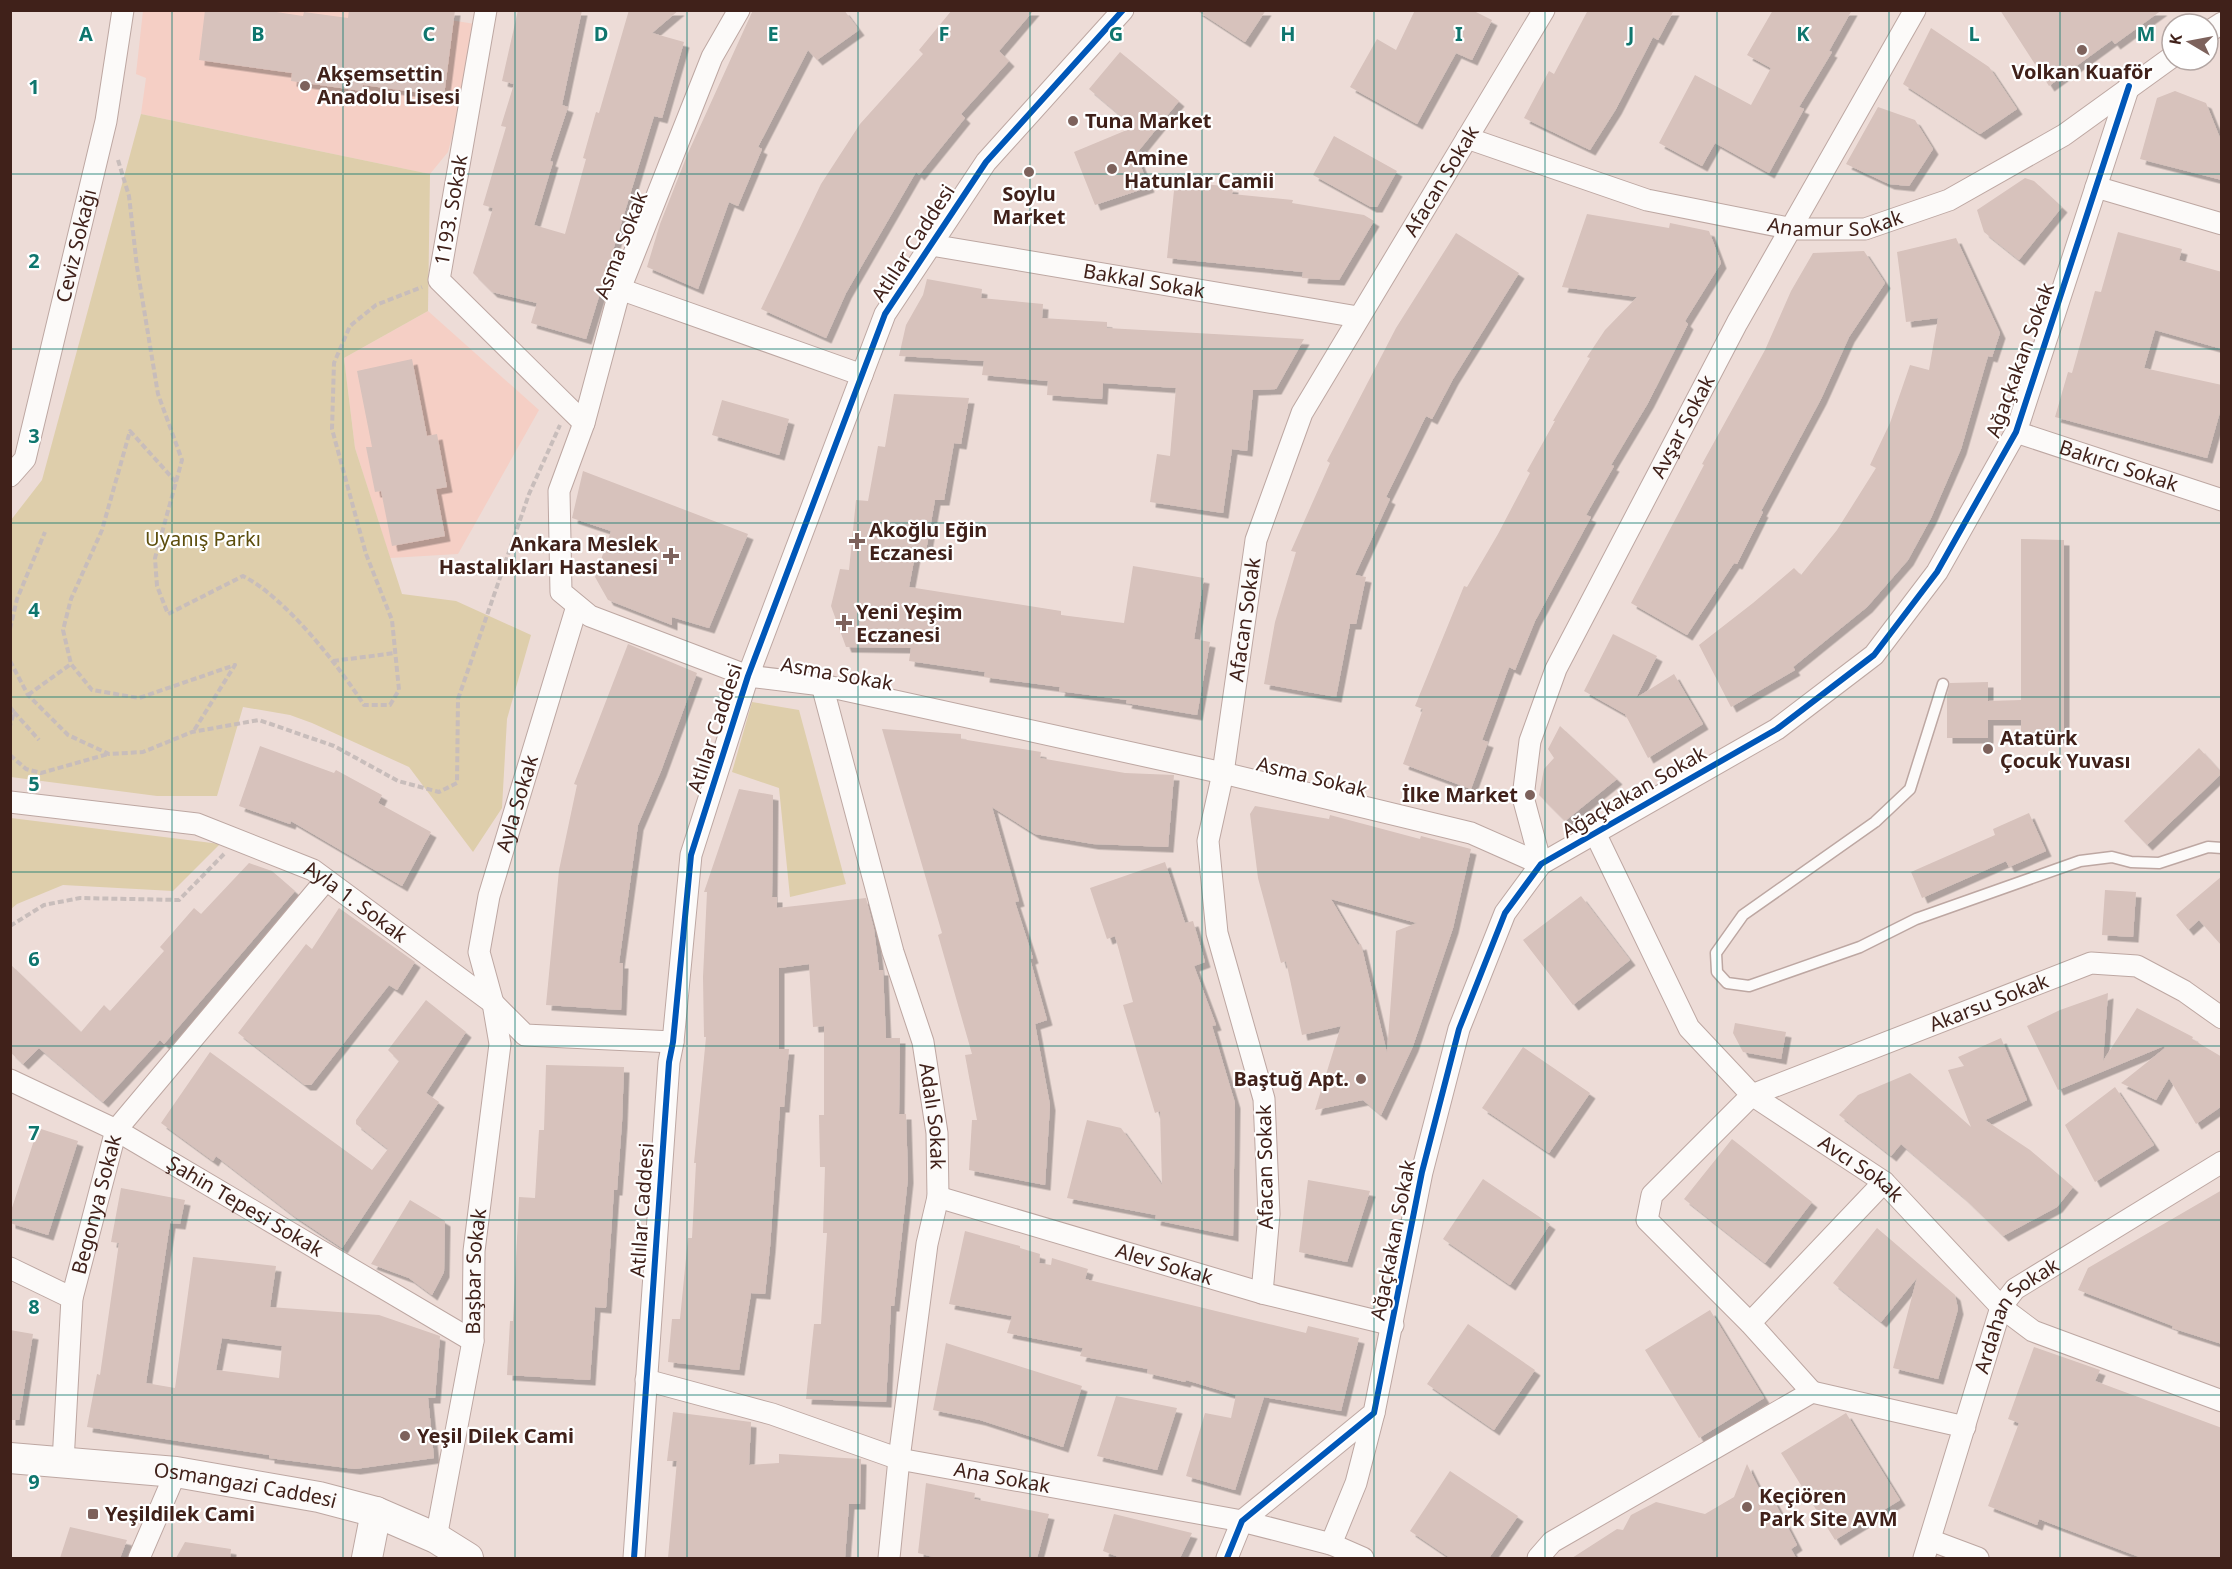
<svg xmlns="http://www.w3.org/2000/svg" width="2232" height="1569" font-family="'Noto Sans',sans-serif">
	<defs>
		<filter id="shadow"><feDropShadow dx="5.5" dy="5.5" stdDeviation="0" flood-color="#0004"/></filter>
	</defs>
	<rect width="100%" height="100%" fill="#eddcd7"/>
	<path fill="#f5cfc5" d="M387,10L475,24L463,95L448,152L430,174L141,114L146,78L136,74L143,11Z
		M428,311L539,410L458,554L390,558L355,448L344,358Z"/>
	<path fill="#deceab" d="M141,114L430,174L428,311L344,358L355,448L402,594L456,601L531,635L507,719L502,808L473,852L409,767L312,723L290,715L243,707L217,796H157L11,777V520L42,480Z
		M752,702L799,710L846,884L790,897L779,788L732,772Z
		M11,818L220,844L173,891L63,885L17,904L11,909Z"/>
	<path fill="#d7c2bc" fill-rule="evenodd" filter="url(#shadow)" d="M205,10H263L303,16L304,12L348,18L349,10H455L444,96L363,85L362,91L291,81L292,73L199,60Z
		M518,10H582L562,105L568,107L550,161L553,162L534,225L565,234L586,159L583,158L596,112L599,113L629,10H679L652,33L684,42L662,118L654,116L586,339L531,323L537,303L492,292L473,273L493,208L483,205L506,127L501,126L514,84L502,81Z
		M753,10H844L859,30L817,60L808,50L758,147L762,149L738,206L729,202L698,289L647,267L660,224L688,153Z
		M952,10H1034L999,51L1009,61L961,114L965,118L919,175L916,172L846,293L826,338L761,309L821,184L860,124L923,54L919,50Z
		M1196,10H1266L1245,42Z
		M1415,10H1472L1492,20L1472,60L1456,53L1417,124L1350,87L1377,39L1396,50Z
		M1588,10H1674L1658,40L1653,37L1616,109L1590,150L1524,118L1549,71L1554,74Z
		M1773,10H1852L1829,51L1832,52L1799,107L1804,109L1769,173L1715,143L1702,166L1659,143L1695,75L1751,105L1771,68L1747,55Z
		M2000,10H2162L2115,44L2112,40L2049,86Z
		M1931,28L1989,67L2017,109L1980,134L1903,84Z
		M1120,52L1179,101L1136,154L1149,187L1095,205L1074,152L1134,127L1089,89Z
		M2175,91L2206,103L2222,143V180L2140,159L2157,98Z
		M1878,107L1915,120L1933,149L1909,186L1889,184L1846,164Z
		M1334,136L1397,171L1377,207H1371L1313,175Z
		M2025,178L2034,181L2062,207L2019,260L1984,232L1977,210Z
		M1175,181L1233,187L1232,194L1293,200L1292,203L1364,215L1374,221L1339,280L1302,278L1303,272L1167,258Z
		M1587,214L1669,228L1670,223L1709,231L1721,263L1685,321L1688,324L1648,403L1611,465L1614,466L1586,515L1591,517L1535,621L1515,670L1509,667L1482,740L1488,742L1471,789L1403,764L1423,709L1415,706L1464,586L1467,587L1498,534L1530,473L1527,471L1555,421H1553L1590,358L1587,357L1605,330L1637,297L1562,287Z
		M2118,232L2182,249L2179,260L2222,272V349L2155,330L2144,368L2222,385V405L2207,458L2055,417L2068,372L2072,373L2095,291L2101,292Z
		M1456,233L1519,273L1453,379L1432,419L1426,416L1386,497L1390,499L1355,575L1366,577L1356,624H1350L1336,697L1264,684L1275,622L1296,552L1291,551L1330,463L1327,461L1396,328Z
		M1956,238L2000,333L1992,357L1988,356L1961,449L1931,518L1908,560L1867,607L1793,667L1795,670L1731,707L1699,645L1753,603L1794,568L1801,575L1837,530L1876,468L1870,465L1890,423L1910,365L1929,370L1938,318L1906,322L1897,252Z
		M1864,251L1885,283L1849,337L1821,399L1761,511L1763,512L1737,564L1734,563L1687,635L1631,603L1704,465L1702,464L1765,350L1791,291L1813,253Z
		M927,279L982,289L981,298L1043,304L1042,318L1107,322V328L1304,339L1276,389L1253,390L1247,451L1232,449L1223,513L1150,502L1157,454L1170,456L1176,388L1103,383L1102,399L1047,395L1048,381L982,375L984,361L899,356L906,325L923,295Z
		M412,359L427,436L437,434L447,487L436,489L445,536L392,546L381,491L375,492L366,447H372L357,371Z
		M894,394L969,398L961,444L954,443L944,500H935L926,551L916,550L909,587L1061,611V615L1124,623L1133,566L1204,578L1194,639L1210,642L1197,715L1126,703L1127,700L1059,691L1060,687L984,677L985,672L909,661L911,648L846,647L831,606L840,569L849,570L856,500L868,501L878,446L885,447Z
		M722,400L789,419L779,455L712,435Z
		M583,471L748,534L709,628L672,617V625L608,600L595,577L611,531L572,518Z
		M2021,539L2064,540V738H2021V720H1988V738H1947V695L1950,683L1988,682V701L2021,700Z
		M1613,634L1657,656L1636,698L1674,674L1703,724L1648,758L1625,714L1584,691Z
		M628,644L697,673L661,771L638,825L619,963H623L621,1010L546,1005L559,870L577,785L574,784Z
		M1560,726L1617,779L1565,821L1539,795L1544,769L1554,758L1548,749Z
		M882,729L961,734V739L1041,752L1040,758L1125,773L1174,775L1168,847L1093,844L1035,834L992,807L1019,901L1015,902L1033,958L1030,959L1047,1020L1035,1024L1050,1105L1045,1185L969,1170L972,1120H977L965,1055L972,1054L938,935L942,933Z
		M260,746L334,773L336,770L382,795L378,803L431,832L402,886L291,821L290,824L239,806Z
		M2199,748L2222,773L2147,845L2124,821Z
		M739,789L773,795L772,897H777V908L866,898L874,929L879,970H883L886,1038H900L899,1114H906L908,1178L894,1306H891L886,1402L806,1399L814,1324H821L827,1233H823L825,1167H820L819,1115H824V1026L813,1027L809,964L779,968V1049H789L784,1107H780L770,1247L765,1294L751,1293L739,1370L668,1362L672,1319H680L688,1238H692L696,1163H694L706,1037H704L703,977L707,892H704Z
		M1255,806L1329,819L1330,815L1420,839L1421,836L1471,849L1453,928L1413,1046L1381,1115L1363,1100L1315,1110L1341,1026L1302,1035L1286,961L1281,963L1258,878L1250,814ZM1331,899L1417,923L1396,931L1387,1053L1361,944L1358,945Z
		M2029,813L2046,851L2009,867L2006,861L1922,898L1911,872L1995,835L1993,829Z
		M1165,862L1185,923L1193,921L1205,962L1194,966L1216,1025L1212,1026L1235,1103L1233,1236L1155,1220L1156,1215L1067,1198L1087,1120L1121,1128L1162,1185L1160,1111L1155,1113L1123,1005L1133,1002L1115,936L1107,939L1090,888Z
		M249,863L272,871L295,891L164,1044L160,1040L103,1102L39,1048L23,1064L10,1052V964L81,1032L104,1005L110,1011L164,951L160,947L194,908L201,914Z
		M2222,876V946L2199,920L2188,930L2176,915Z
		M2105,890L2136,892L2133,937L2102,935Z
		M1581,896L1630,960L1573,1005L1523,940Z
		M339,908L415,962L397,990L389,985L311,1085H305L238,1033L306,944L312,949Z
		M2108,993L2103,1061L2137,1008L2193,1037L2192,1039L2222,1057V1106L2196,1124L2169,1078L2156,1100L2121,1083L2165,1048L2164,1046L2058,1090L2027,1026L2060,1010Z
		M426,1000L466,1032L426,1093L439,1102L342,1248L294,1216L216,1156L213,1161L161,1123L210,1052L372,1170L388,1149L356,1124V1120L399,1061L388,1050Z
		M1735,1023L1786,1032L1781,1059L1743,1052L1733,1033Z
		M2001,1038L2027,1100L1985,1120L2030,1150L2073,1187L2057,1207L2003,1236L1962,1196L1901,1144L1891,1156L1839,1115L1858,1095L1910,1073L1971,1127L1948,1070L1964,1066L1958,1057Z
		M1523,1047L1590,1093L1549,1153L1482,1108Z
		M546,1065L624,1067L622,1122L617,1190H614L606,1308L595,1307L590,1380L507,1375L510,1321H513L519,1197L535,1198L539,1130H544Z
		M2115,1087L2154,1145L2095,1182L2065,1125Z
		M38,1128L78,1141L48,1235L10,1223V1214Z
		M1732,1139L1812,1202L1765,1263L1684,1199Z
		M1483,1179L1550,1224L1510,1285L1443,1239Z
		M1308,1180L1370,1191L1347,1262L1299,1252Z
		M121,1188L185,1200L180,1224L170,1223L146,1383L175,1388L193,1257L276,1266L270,1307L379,1315L440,1336L435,1398H428L434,1458L355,1469L269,1458V1455L87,1427L97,1374L100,1375L119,1243L111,1242ZM222,1338L282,1346L279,1378L216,1370Z
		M2222,1190V1344L2172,1328L2173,1326L2078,1290L2088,1268Z
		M410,1200L445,1221L444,1272L432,1295L409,1278L371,1264Z
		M1877,1228L1955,1295L1958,1309L1938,1379L1893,1368L1917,1278L1881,1322L1833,1283Z
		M965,1231L1020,1246V1248L1040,1254L1039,1263L1051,1265L1052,1258L1088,1269L1085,1279L1306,1333L1308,1326L1359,1338L1341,1411L1264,1397L1235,1490L1186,1476L1205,1413L1231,1418L1236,1395L1186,1380L1185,1382L1147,1373L1148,1369L1080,1356L1083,1348L1007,1333L1012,1316L949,1304Z
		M1710,1310L1764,1398L1699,1438L1645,1350Z
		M1468,1324L1535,1370L1494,1430L1427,1384Z
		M10,1330L33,1334L19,1420H10Z
		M946,1343L1082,1386L1063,1447L980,1420L933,1410Z
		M2034,1347L2100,1370L2095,1381L2222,1428V1558H2142L2039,1519L2037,1525L1988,1506L2019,1423L2008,1419Z
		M1116,1396L1177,1408L1157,1470L1097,1456Z
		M673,1412L751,1422L749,1465L779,1463V1454L861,1459L860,1504H849L845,1558H668L677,1461H667Z
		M1846,1413L1900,1500L1835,1540L1781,1453Z
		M1747,1464L1766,1503L1773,1499L1797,1545L1791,1549L1796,1558H1572L1617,1529L1623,1530L1631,1515L1656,1502L1705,1514L1734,1497Z
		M1450,1471L1518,1516L1489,1558H1450L1410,1531Z
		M926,1483L975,1493L974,1499L1049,1514L1037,1558H937L918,1553Z
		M1114,1514L1192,1533L1180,1558H1121L1103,1551Z
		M70,1527L127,1540L120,1558H60Z
		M185,1542L231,1549L230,1558H176Z"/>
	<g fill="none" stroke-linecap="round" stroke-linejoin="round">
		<defs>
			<path id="lane" d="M1943,684L1910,789L1875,822L1743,915L1716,953L1717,972L1727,983L1749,986L1860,947L1916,919L2080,861L2112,857L2131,862L2159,863L2208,847L2222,848"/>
			<g id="street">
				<path d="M486,10L439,280L584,423"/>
				<path d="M739,10L712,57L620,289L584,423L559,491L561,592L590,616L748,676L822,685L1223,773L1471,833L1541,864"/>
				<path d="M2208,32L2222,23"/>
				<path id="s1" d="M1467,138L1647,200L1793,229H1865L1949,200L2064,135L2172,57"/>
				<path d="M2096,187L2222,224"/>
				<path id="s2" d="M931,245L1358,317"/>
				<path d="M620,289L862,375"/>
				<path id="s3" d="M2016,432L2222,500"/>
				<path id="s4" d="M10,476L25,459L106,121L123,10"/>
				<path id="s5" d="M822,685L893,952L923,1042L937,1133L938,1197L927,1244L899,1459L889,1558"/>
				<path id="s6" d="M10,802L197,824L313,870L493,1003L525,1035L673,1042"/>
				<path id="s7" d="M1595,833L1689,1028L1752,1095L1884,1182L2001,1307L2033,1331L2222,1401"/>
				<path id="s8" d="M1541,864L1523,797L1530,741L1556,669L1737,323L1915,10"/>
				<path id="s9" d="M10,1080L116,1130L473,1341"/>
				<path id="s10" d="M938,1197L1262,1293L1393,1325"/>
				<path d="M10,1268L72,1298"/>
				<path id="s11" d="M1262,1293L1269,1214L1264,1099L1217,933L1208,841L1223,773L1256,540L1302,413L1544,10"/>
				<path d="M1750,1323L1884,1182"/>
				<path id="s12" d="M646,1380L772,1414L899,1459L1242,1521L1331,1544L1363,1558"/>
				<path d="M1812,1392L1965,1427"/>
				<path id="s13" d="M63,1462L72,1298L116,1130L326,880"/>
				<path id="s14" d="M436,1538L473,1341L474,1251L500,1044L493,1003L479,952L489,896L577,606"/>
				<path d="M1930,1540L1978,1558"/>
				<path d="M1331,1544L1356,1483L1374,1413"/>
				<path d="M139,1558L176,1472"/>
				<path d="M634,1558L669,1062L673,1042L691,855L748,676L885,314L986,162L1123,10"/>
				<path d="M1227,1558L1242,1521L1374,1413L1422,1172L1459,1029L1505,913L1541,864L1777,729L1874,655L1937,572L2016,432L2129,86"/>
				<path id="s15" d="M1538,1558L1552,1542L1812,1392L1750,1323L1647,1220L1652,1195L1752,1095L2091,963L2137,966L2184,991L2222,1018"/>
				<path id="s16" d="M1924,1558L2001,1307L2015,1289L2222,1162"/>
			</g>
			<g id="secondary">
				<path id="s17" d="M10,1458L176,1472L319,1497L376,1512L436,1538L468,1558"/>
				<path d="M367,1558L376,1512"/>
			</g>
		</defs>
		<use href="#lane" stroke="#bda7a2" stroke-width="13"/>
		<use href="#street" stroke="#bda7a2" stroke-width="23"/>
		<use href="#secondary" stroke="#bda7a2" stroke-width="32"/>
		<path stroke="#c8bdbb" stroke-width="4" stroke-dasharray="6 3" stroke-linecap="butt" d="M118,160L129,196L137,267L158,394L182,460L155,558L157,586L168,614L243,576C286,598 338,665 364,705H390L399,690L392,620L366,554L332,429L334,363L350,326L376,305L422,287
			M176,482L130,431L102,530L71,599L63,630L71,664L92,690L139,698L235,665L193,732
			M10,629L17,599L45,532
			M10,661L28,695L68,735L109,754L143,752L192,732L259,720L334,746L398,781L439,792L457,783L458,699L529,494L560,425
			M333,661L395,653
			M28,695L71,664
			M10,707L14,712L10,726
			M14,712L39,740
			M10,755L26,769L41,773L108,754
			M10,926L44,905L80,898L179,900L224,854"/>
		<use href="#lane" stroke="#fcfaf9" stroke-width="10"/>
		<use href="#street" stroke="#fcfaf9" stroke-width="21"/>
		<use href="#secondary" stroke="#fcfaf9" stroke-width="30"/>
		<defs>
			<path id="cycleway" d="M634,1558L669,1062L673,1042L691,855L748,676L885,314L986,162L1123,10
				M1227,1558L1242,1521L1374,1413L1422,1172L1459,1029L1505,913L1541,864L1777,729L1874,655L1937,572L2016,432L2129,86"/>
		</defs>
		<use href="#cycleway" stroke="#fff" stroke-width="10"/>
		<use href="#cycleway" stroke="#0057b8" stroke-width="6"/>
	</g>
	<path fill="none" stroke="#0f766e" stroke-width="1.5" stroke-opacity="0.55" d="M172,10V1558M343,10V1558M515,10V1558M687,10V1558M858,10V1558M1030,10V1558M1202,10V1558M1374,10V1558M1545,10V1558M1717,10V1558M1889,10V1558M2060,10V1558M10,174H2222M10,349H2222M10,523H2222M10,697H2222M10,872H2222M10,1046H2222M10,1220H2222M10,1395H2222"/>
	<g fill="#7d625c" stroke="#fff" stroke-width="2">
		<circle cx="2082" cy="50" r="6"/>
		<circle cx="305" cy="86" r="6"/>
		<circle cx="1073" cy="121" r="6"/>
		<circle cx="1112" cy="169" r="6"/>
		<circle cx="1029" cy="172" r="6"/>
		<path d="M854 532h6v6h6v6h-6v6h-6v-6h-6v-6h6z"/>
		<path d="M668 547h6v6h6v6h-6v6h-6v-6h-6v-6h6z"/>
		<path d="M841 614h6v6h6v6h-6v6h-6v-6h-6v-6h6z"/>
		<circle cx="1988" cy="749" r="6"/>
		<circle cx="1530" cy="795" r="6"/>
		<circle cx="1361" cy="1079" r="6"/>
		<circle cx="405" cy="1436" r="6"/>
		<circle cx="1747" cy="1507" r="6"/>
		<rect x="87" y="1508" width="12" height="12" rx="3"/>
	</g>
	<g text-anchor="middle" stroke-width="4.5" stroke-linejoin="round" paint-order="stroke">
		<g font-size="20" font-weight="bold" fill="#40211a" stroke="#fff" text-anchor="start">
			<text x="2082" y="79" text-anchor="middle">Volkan Kuaför</text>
			<text x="317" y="81">Akşemsettin<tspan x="317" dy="23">Anadolu Lisesi</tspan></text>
			<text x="1085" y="128">Tuna Market</text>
			<text x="1124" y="165">Amine<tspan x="1124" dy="23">Hatunlar Camii</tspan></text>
			<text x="1029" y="201" text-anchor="middle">Soylu<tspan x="1029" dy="23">Market</tspan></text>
			<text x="869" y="537">Akoğlu Eğin<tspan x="869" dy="23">Eczanesi</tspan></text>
			<text x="658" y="551" text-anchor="end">Ankara Meslek<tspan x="658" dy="23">Hastalıkları Hastanesi</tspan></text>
			<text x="856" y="619">Yeni Yeşim<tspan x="856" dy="23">Eczanesi</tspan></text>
			<text x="2000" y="745">Atatürk<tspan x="2000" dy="23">Çocuk Yuvası</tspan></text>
			<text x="1518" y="802" text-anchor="end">İlke Market</text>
			<text x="1349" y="1086" text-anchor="end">Baştuğ Apt.</text>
			<text x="417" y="1443">Yeşil Dilek Cami</text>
			<text x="1759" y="1503">Keçiören<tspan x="1759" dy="23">Park Site AVM</tspan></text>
			<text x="105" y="1521">Yeşildilek Cami</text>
		</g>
		<g font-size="20" fill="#40211a" stroke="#fff">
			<text dy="7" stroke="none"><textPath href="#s11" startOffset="1170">Afacan Sokak</textPath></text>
			<text transform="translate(451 210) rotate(-80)" y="7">1193. Sokak</text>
			<text dy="7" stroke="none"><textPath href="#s1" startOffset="382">Anamur Sokak</textPath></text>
			<text transform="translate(913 243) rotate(-57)" y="7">Atlılar Caddesi</text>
			<text transform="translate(621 245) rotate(-69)" y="7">Asma Sokak</text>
			<text dy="7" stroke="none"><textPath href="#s4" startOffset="242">Ceviz Sokağı</textPath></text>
			<text dy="7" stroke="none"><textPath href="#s2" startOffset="216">Bakkal Sokak</textPath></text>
			<text transform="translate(2020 360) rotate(-70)" y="7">Ağaçkakan Sokak</text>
			<text dy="7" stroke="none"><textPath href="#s8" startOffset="476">Avşar Sokak</textPath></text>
			<text dy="7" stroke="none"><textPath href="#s3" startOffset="108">Bakırcı Sokak</textPath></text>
			<text dy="7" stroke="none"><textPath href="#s11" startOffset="684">Afacan Sokak</textPath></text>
			<text transform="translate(837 674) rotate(10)" y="7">Asma Sokak</text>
			<text transform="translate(715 728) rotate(-72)" y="7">Atlılar Caddesi</text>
			<text transform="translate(1312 777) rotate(14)" y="7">Asma Sokak</text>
			<text transform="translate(1634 792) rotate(-30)" y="7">Ağaçkakan Sokak</text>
			<text dy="7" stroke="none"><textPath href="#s14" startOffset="747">Ayla Sokak</textPath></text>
			<text dy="7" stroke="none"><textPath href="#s6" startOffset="366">Ayla 1. Sokak</textPath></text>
			<text dy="7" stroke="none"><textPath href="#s15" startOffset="981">Akarsu Sokak</textPath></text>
			<text dy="7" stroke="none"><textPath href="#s5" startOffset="446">Adalı Sokak</textPath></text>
			<text transform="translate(1265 1167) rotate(-91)" y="7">Afacan Sokak</text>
			<text dy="7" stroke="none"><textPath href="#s7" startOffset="440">Avcı Sokak</textPath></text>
			<text dy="7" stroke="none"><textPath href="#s13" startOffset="261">Begonya Sokak</textPath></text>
			<text dy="7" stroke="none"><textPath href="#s9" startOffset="267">Şahin Tepesi Sokak</textPath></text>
			<text transform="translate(642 1210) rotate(-86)" y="7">Atlılar Caddesi</text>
			<text transform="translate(1393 1240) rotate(-79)" y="7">Ağaçkakan Sokak</text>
			<text dy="7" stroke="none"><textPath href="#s10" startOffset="236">Alev Sokak</textPath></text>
			<text dy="7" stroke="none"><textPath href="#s14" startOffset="270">Başbar Sokak</textPath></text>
			<text dy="7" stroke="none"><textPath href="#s16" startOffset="264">Ardahan Sokak</textPath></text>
			<text dy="7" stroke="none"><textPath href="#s12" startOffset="370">Ana Sokak</textPath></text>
			<text dy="7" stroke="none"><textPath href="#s17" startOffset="237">Osmangazi Caddesi</textPath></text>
		</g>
		<g font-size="20" fill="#5c4d0d" stroke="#fff">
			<text x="203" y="546">Uyanış Parkı</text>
		</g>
	</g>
	<g font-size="20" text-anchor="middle" font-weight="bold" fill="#0f766e" stroke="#fff" stroke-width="4.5" stroke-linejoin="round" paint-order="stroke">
		<text x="86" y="41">A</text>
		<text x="258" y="41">B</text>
		<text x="429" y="41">C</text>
		<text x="601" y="41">D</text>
		<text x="773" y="41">E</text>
		<text x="944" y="41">F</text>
		<text x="1116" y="41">G</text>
		<text x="1288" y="41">H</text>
		<text x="1459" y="41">I</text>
		<text x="1631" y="41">J</text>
		<text x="1803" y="41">K</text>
		<text x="1974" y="41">L</text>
		<text x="2146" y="41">M</text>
		<text x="34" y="94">1</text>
		<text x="34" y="268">2</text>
		<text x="34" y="443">3</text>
		<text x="34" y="617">4</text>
		<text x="34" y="791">5</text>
		<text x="34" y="966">6</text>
		<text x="34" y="1140">7</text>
		<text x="34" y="1314">8</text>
		<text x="34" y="1489">9</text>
	</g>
	<rect width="2232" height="1569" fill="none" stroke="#40211a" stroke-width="24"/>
	<g transform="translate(2190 42) rotate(280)"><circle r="28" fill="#ffffff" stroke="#b3a6a3" stroke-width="1.5"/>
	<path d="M0-4.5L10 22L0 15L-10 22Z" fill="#7d625c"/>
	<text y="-9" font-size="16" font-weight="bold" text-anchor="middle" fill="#40211a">K</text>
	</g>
</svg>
